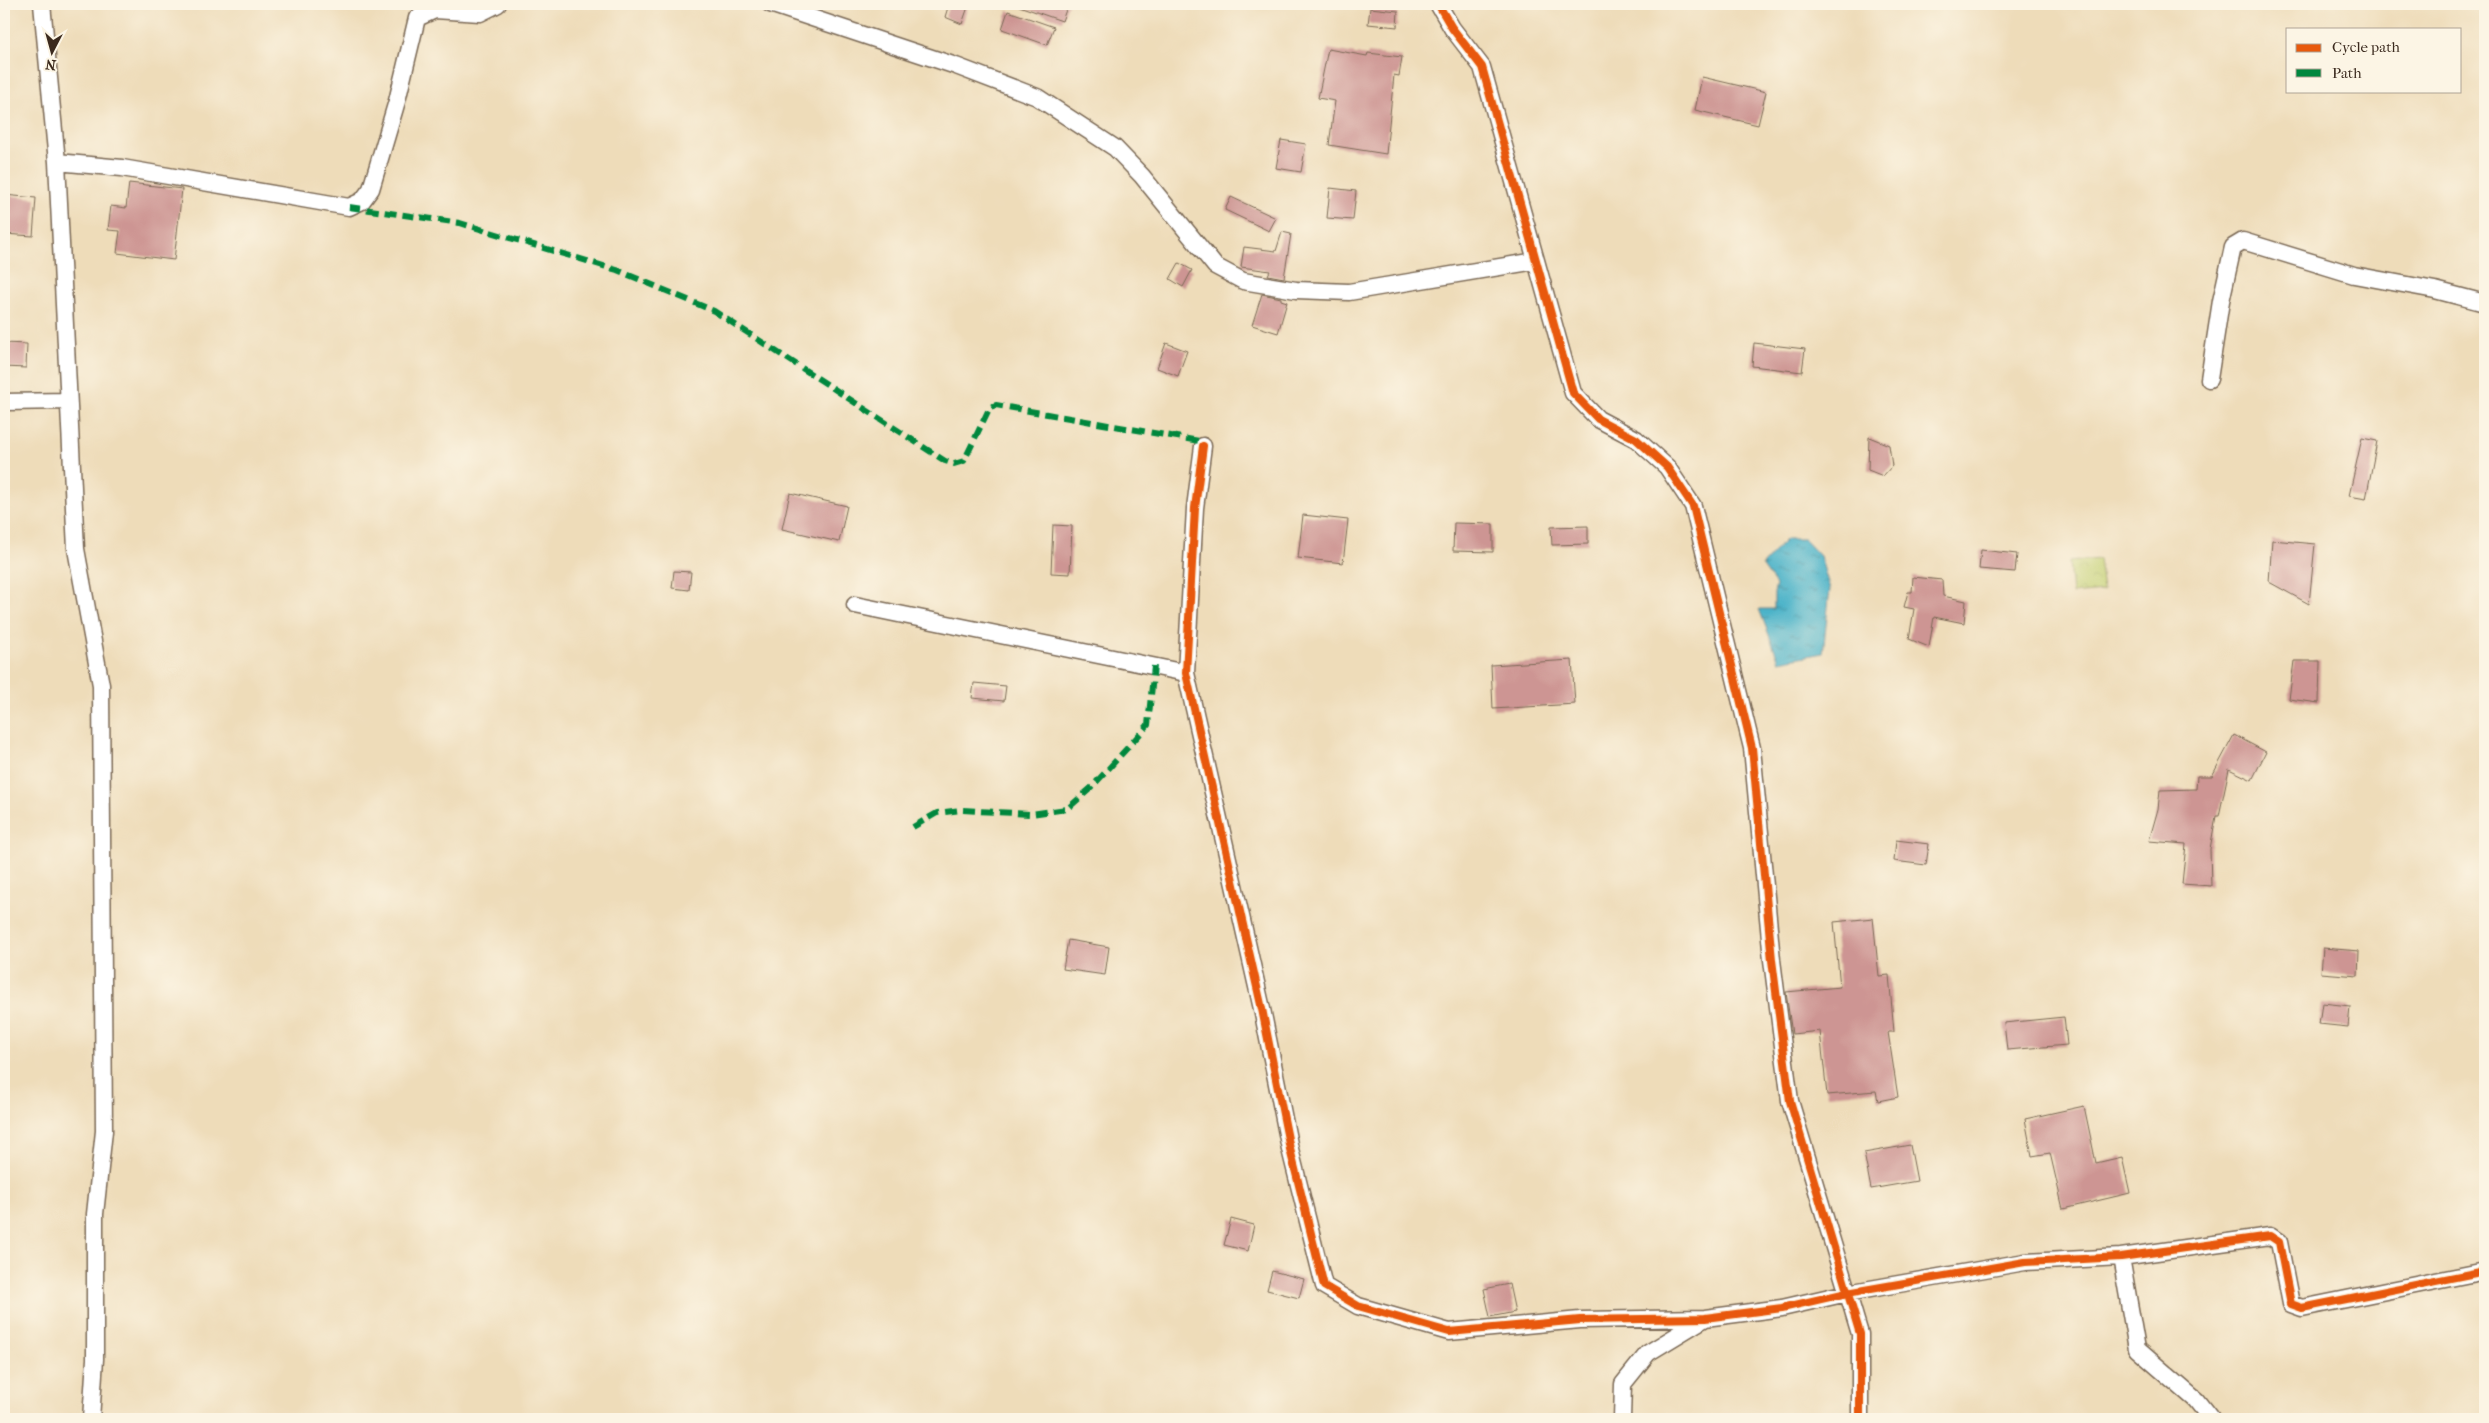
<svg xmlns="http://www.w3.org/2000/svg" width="2489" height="1423" font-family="'IM FELL French Canon',serif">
	<defs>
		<pattern id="park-crowns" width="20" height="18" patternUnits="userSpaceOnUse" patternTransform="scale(1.25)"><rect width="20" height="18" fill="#c2cf71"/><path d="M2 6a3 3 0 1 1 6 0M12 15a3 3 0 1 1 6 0" fill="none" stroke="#a8b261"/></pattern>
		<pattern id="water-ripples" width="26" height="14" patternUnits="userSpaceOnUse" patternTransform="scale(1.25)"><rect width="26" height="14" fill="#4bb3c9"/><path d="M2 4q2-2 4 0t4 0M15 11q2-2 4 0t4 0" fill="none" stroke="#4092a3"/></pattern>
	</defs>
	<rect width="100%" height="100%" fill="#fcf5e5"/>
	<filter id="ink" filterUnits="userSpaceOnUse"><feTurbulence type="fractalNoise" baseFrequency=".02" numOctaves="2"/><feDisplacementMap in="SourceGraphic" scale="10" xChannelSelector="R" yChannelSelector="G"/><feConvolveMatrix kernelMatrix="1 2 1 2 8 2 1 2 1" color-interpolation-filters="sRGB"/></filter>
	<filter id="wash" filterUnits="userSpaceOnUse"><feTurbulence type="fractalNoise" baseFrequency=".0096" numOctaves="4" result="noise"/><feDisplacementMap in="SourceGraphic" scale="20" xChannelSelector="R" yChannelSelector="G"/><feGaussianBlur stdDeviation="1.12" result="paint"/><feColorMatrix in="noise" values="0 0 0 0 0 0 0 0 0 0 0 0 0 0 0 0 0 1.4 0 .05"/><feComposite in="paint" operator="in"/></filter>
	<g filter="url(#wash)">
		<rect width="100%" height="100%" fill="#eedcb9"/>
		<path fill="url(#park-crowns)" stroke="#7e7c48" d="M2099,559L2103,591L2072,594L2069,562Z"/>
		<path fill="url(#water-ripples)" stroke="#436e74" d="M1786,539H1804L1820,556L1830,589L1823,653L1779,661L1759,609H1774V593L1776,585L1762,565Z"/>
		<g id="blocks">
			<path fill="#cd9593" d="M949,4H969L962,24L945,17Z
				M1019,4H1068L1062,21L1019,6Z
				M1370,8L1398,11L1397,27L1368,24Z
				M1008,11L1054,27L1047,45L1002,29Z
				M1328,49L1367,56L1368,53L1402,57L1399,76L1394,75L1386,154L1329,145L1335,101L1318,98Z
				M1702,77L1766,92L1758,125L1695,110Z
				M1281,140L1306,144L1301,172L1276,168Z
				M129,183L182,189L174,260L117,253L120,231L108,230L111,206L126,208Z
				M1330,188L1356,191L1353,220L1327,218Z
				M4,195L36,198L33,236L4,234Z
				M1231,197L1276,218L1269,231L1225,210Z
				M1282,232L1291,234L1284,278L1268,275L1270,271L1241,267L1244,247L1276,251Z
				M1179,263L1192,270L1183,287L1170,279Z
				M1262,294L1281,298V300L1287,302L1278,333L1252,325Z
				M4,343L27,344L26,368L4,367Z
				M1166,343L1187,351L1178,376L1157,368Z
				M1754,343L1805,349L1802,372L1752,366Z
				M1869,437L1889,445L1892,466L1883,476L1868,470Z
				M2362,438L2377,441L2366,499L2349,496Z
				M790,493L847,506L839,542L782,529Z
				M1303,515L1348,520L1343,563L1298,558Z
				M1454,523L1493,524V552L1453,551Z
				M1053,525L1072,526L1070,574L1051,573Z
				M1588,526V544L1552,545L1551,527Z
				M2272,540L2315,544L2309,604L2269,582Z
				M1981,550L2017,554L2015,572L1979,569Z
				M674,571L691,572L689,590L672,588Z
				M1913,577L1942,580L1943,596L1966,601L1964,623L1934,617L1929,647L1909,639L1914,609L1904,607L1908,592H1912Z
				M1572,660L1575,704L1493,709L1491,665Z
				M2294,661H2320L2319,703L2289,699Z
				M974,683L1006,686L1004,701L972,698Z
				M2234,735L2266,752L2252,780L2229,769L2219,816H2216L2210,849L2211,886L2182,884L2186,844L2149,841L2158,809L2160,790L2196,789L2197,776H2212Z
				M1896,840L1929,844L1926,865L1894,861Z
				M1873,918L1879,976L1889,975L1894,1032H1888L1898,1097L1878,1101L1876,1091L1827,1095L1820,1031L1792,1034L1786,992L1840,987L1834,922Z
				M1068,940L1109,947L1105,975L1063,969Z
				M2323,948L2359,951L2358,976L2321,973Z
				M2322,1003L2350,1006L2348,1027L2319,1024Z
				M2064,1017L2067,1045L2007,1050L2004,1023Z
				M2084,1106L2096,1163L2122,1157L2130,1193L2063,1209L2050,1153L2032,1156L2025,1119Z
				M1910,1145L1917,1181L1871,1189L1864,1153Z
				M1231,1219L1254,1225L1248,1251L1224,1245Z
				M1272,1271L1304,1279L1299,1298L1267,1290Z
				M1509,1284L1515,1312L1490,1317L1484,1289Z"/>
		</g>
	</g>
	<g filter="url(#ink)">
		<use href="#blocks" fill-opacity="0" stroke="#7a6854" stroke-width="1"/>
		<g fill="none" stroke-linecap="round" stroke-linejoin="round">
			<defs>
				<path id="minor" d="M42,4L57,162L76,549L101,685L104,1131L95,1214V1359L91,1419
					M770,4L956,66L1037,97L1115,148L1142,176L1215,266L1243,281L1296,290L1349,292L1536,261
					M1438,4L1452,28L1482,67L1573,393L1598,419L1636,439L1667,467L1693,506L1752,748L1772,960L1790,1101L1860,1334V1419
					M57,162L122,168L349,207L362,201L371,189L397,101L417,18L435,10L480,13L498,4
					M2209,379L2221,301L2233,247L2243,241L2354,275L2435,290L2485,303
					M4,402L68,401
					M1203,446L1195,508L1186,673L1262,1009L1290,1149L1324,1286L1358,1306L1449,1332L1580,1320L1705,1318L1782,1308L1847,1293L2025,1262L2121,1257L2270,1236L2279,1242L2291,1304L2302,1308L2485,1271
					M855,605L1186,673
					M2121,1257L2137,1349L2196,1400L2211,1419
					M1622,1419L1623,1384L1648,1353L1704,1319"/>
			</defs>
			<use href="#minor" stroke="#7a6854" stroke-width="19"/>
			<use href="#minor" stroke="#fff" stroke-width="16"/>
			<path stroke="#00873e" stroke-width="6" stroke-dasharray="12 6" stroke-linecap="butt" d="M349,207L460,223L617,270L714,311L945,461L954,464L964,461L990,407L996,405L1199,441L1203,446
				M913,827L937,813L961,810L1031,814L1067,809L1091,788L1148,725L1154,666"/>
			<defs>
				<path id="cycleway" d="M1438,4L1452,28L1482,67L1573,393L1598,419L1636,439L1667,467L1693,506L1752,748L1772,960L1790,1101L1860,1334V1419
					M1203,446L1195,508L1186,673L1262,1009L1290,1149L1324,1286L1358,1306L1449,1332L1580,1320L1705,1318L1782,1308L1847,1293L2025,1262L2121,1257L2270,1236L2279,1242L2291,1304L2302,1308L2485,1271"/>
			</defs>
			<use href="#cycleway" stroke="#fcf5e5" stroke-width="11"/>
			<use href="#cycleway" stroke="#e8590c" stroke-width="8"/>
		</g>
	</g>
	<rect width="2489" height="1423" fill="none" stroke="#fcf5e5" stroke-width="20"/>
	<rect x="2286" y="28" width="175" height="65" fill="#fcf5e5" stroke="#afa495"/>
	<rect x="2296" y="44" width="25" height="8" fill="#e8590c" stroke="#afa495"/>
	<text x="2332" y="52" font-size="15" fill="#3b2a1e">Cycle path</text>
	<rect x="2296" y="69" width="25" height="8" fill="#00873e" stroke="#afa495"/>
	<text x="2332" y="78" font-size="15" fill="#3b2a1e">Path</text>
	<g transform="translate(52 52) rotate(186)" stroke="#fcf5e5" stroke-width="4" paint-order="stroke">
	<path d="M0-4L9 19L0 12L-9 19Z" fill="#3b2a1e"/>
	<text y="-8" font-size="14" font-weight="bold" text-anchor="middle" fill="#3b2a1e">N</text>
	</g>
</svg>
